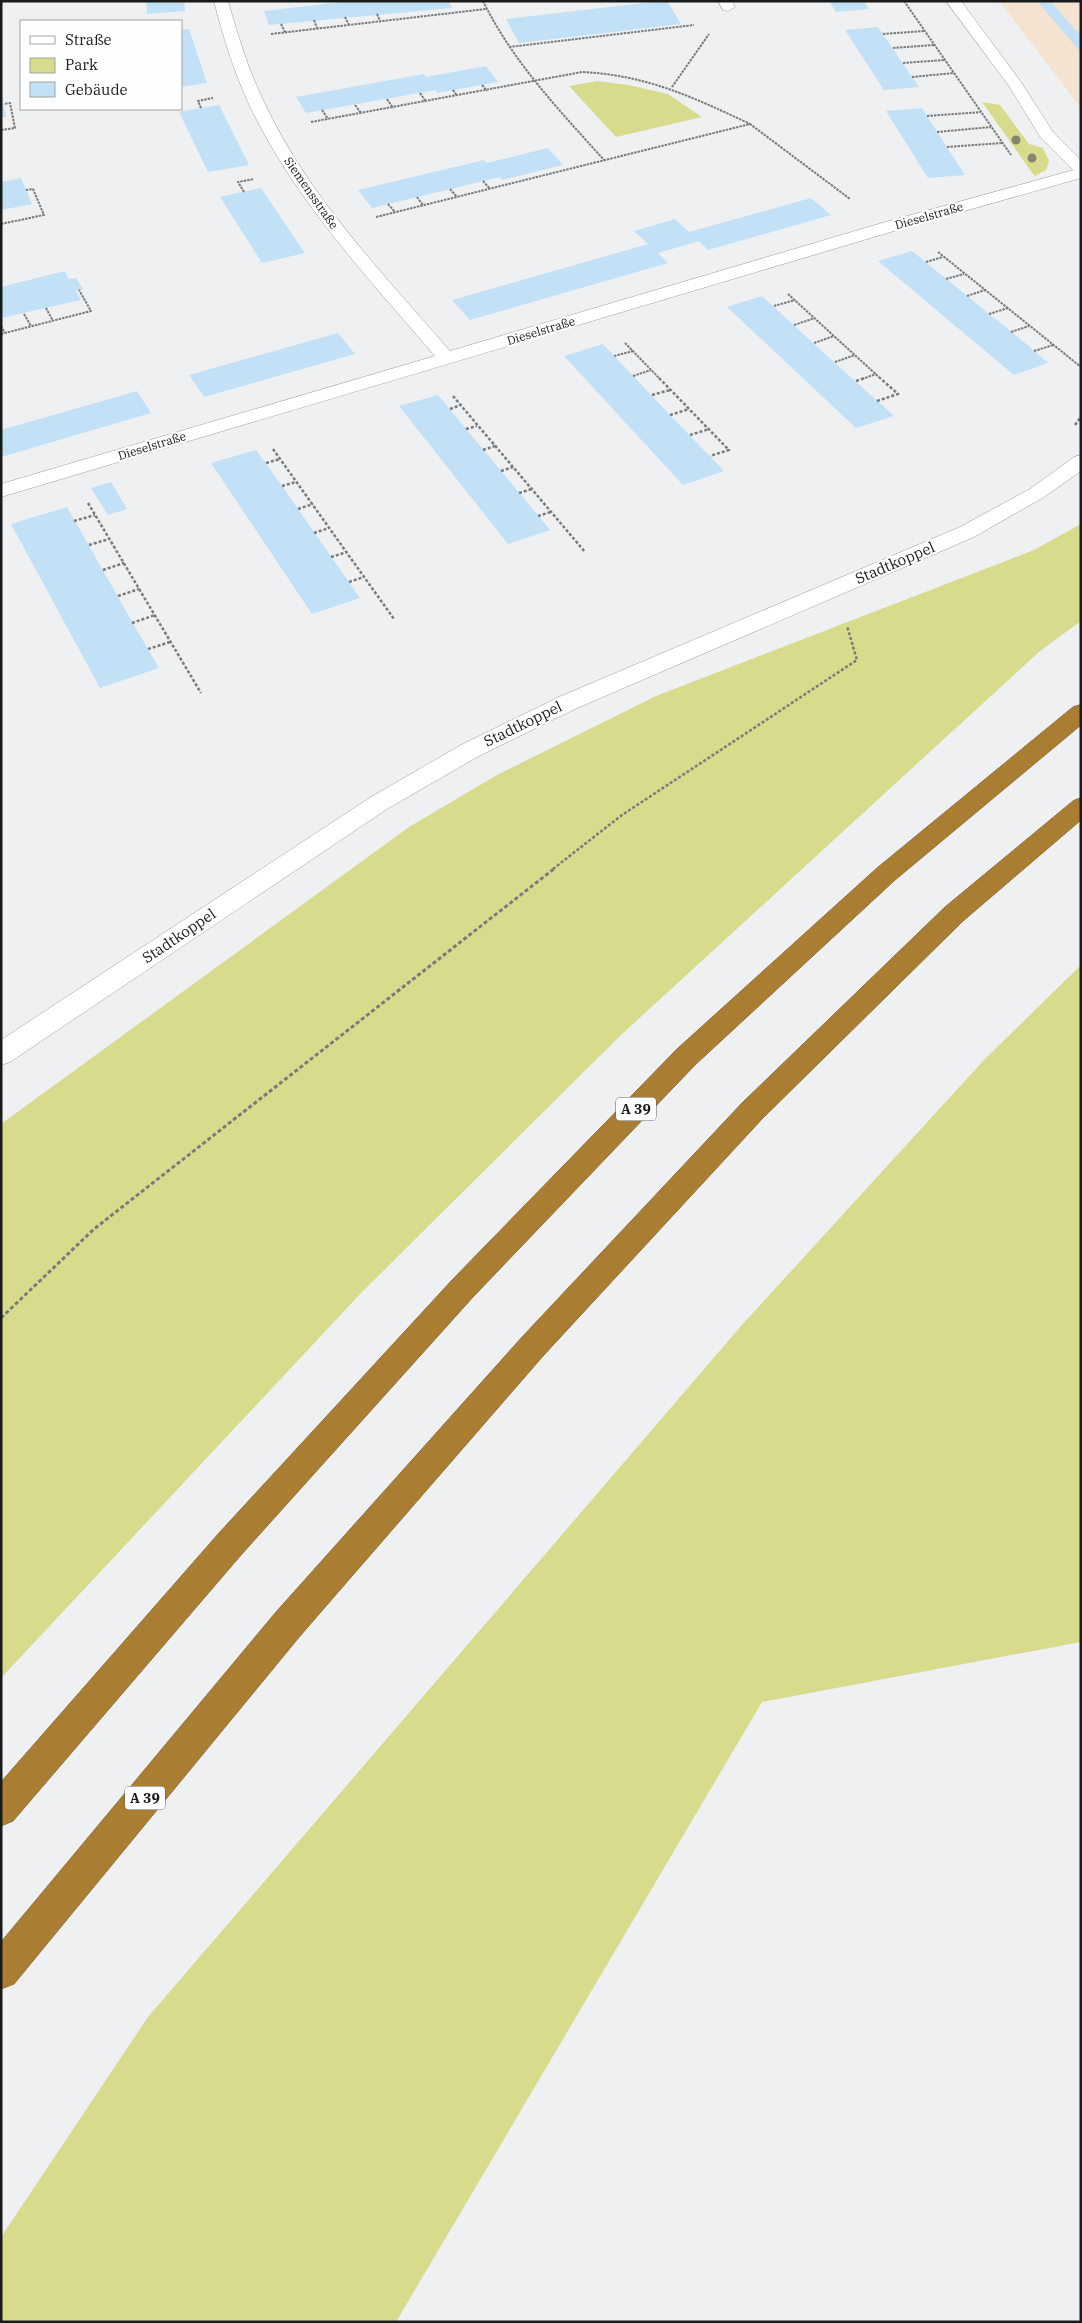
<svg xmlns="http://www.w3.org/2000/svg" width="1082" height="2323" font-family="'IBM Plex Serif',serif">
	<rect width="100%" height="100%" fill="#eef0f2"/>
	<path fill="#f4e3d1" d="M999,1H1081V108Z"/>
	<path fill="#d8db8c" d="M597,81L628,85L668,94L702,117L616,137L569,86Z
		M982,102L1000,105L1029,144L1043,148L1049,161L1046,170L1035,176L1033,174Z
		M1081,524V621L1040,651L622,1034L362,1292L1,1678V1124L409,827L497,775L656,696L1034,550Z
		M1081,965V1642L762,1702L396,2322H1V2237L148,2017L741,1326L984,1060Z"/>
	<path fill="#c2e1f7" d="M146,1H184L185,11L147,14Z
		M350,1H449L452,8L269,25L264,11Z
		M661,1H667L681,24L519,43L506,19Z
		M829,1H864L869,9L836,12Z
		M1037,1H1050L1076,31H1081V53Z
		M878,27L912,77L919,87L884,90L845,30Z
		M189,29L207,83L181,87V30Z
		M486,66L498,82L437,93L436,90L306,113L296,97L424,74L426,77Z
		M1,94L6,117H1Z
		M219,105L249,165L208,172L179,112Z
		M922,108L959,166L965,175L928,178L886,111Z
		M548,148L563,165L502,180L500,177L372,208L358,190L484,160L487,163Z
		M21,178L32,204L1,210V182Z
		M261,188L296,240L305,253L262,263L220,197Z
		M811,198L831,215L708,250L699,241L658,253L668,263L470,320L452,300L648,244L634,231L675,219L689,232Z
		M912,251L1025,343L1048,363L1014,375L878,261Z
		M65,271L69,279L76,278L83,289L76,291L81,300L1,318V287Z
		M762,296L825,354L894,416L856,428L727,307Z
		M338,333L355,354L204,397L189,375Z
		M603,344L670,415L724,471L683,485L564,356Z
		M137,391L151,413L1,457V430Z
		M438,395L492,460L550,530L508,544L399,406Z
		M256,450L282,486L360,598L312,614L211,463Z
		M111,482L127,509L108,515L91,488Z
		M67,507L126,611L159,668L100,688L11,524Z"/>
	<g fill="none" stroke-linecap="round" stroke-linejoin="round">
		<defs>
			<path id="lane" d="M718,1H732L735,7L728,11L723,10Z"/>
			<path id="street" d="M214,1H228C238,36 248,69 264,102C308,196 383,274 450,351L882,223L1081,168V178L894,231L1,497V484L435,356C367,277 292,197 248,102C233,69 223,36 214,1Z
				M1081,455V471L1044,497L974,537L575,709L477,757L387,809L10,1062L1,1065V1040L371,797L461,745L559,697L960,527L1030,489L1074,457Z"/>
			<path id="secondary" d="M946,1H961L1021,82L1053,132L1081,160V174L1075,172L1041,138L1009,86Z"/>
			<path id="highway" d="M1081,705V725L895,880L695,1065L473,1297L241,1555L13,1821L1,1826V1782L219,1533L453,1279L677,1049L877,868L1073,707Z
				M1081,798V820L963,921L762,1119L543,1356L300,1636L14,1984L1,1989V1942L276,1612L523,1336L742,1103L945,907L1073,801Z"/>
		</defs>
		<use href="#lane" stroke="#9b9d9f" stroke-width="1"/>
		<use href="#street" stroke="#9b9d9f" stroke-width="1"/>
		<use href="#secondary" stroke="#9b9d9f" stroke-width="1"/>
		<use href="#highway" stroke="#775b2a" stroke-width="1"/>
		<path stroke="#797b7c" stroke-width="2" stroke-dasharray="2.5 1" stroke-linecap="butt" d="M483,1C513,62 559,110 604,160
			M904,1L1011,155
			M377,14L380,21
			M345,17L349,25
			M314,20L317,28
			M281,24L285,32
			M271,34L486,9
			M883,34L925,31
			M509,47L694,25
			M893,48L934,45
			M903,63L945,60
			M912,77L954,73
			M482,85L487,91
			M672,87L709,34
			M453,90L457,96
			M420,93L426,102
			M387,99L393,108
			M355,105L361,113
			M201,108L198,101L213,98
			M322,110L328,119
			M927,116L981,112
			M311,122L582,72C646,75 693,97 750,124
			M1,130L15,128L10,103L4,104
			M937,132L991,127
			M947,147L1003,143
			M483,181L490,189
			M450,189L457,197
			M244,192L238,182L254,179
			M417,197L423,205
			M388,204L395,212
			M376,217L750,124L850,199
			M1,224L44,215L33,189L26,190
			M938,252L1081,367
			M926,262L943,257
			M946,279L964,274
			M788,294L881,379
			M967,296L985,290
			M774,306L795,300
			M46,308L53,321
			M24,314L31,326
			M989,314L1008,308
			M794,325L815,318
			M1,326L5,333
			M1011,332L1029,326
			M1,334L91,311L79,290
			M625,343L660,379
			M814,343L834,336
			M1034,351L1053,345
			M614,356L633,351
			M835,362L855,355
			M633,376L651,370
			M862,379L876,374"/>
		<path stroke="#797b7c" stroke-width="2.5" stroke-dasharray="3 2" stroke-linecap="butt" d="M659,378L729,450L710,456
			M856,381L865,378
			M652,395L670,390
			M453,396L585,552
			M877,401L898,394L880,378
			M450,409L461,405
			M670,415L689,409
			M1075,425L1081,417
			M466,429L477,426
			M690,435L709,429
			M273,449L394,619
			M483,450L495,446
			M266,463L280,459
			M501,471L513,467
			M282,486L296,482
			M519,493L532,489
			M88,503L201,693
			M298,509L313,504
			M538,516L551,512
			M74,521L95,515
			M314,533L329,528
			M89,545L109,539
			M331,557L347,552
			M103,570L124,563
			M349,582L364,577
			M118,596L139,589
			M132,623L155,615
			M148,649L170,642
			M553,869L622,815L857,660L847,626"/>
		<path stroke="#797b7c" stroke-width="3" stroke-dasharray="4 2.5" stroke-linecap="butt" d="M1,1318L94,1229L555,868"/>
		<use href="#lane" fill="#fff" fill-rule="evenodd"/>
		<use href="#street" fill="#fff" fill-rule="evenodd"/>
		<use href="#secondary" fill="#fff" fill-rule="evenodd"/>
		<use href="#highway" fill="#a97e32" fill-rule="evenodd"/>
	</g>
	<g fill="#858671">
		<circle cx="1016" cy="140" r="4.5"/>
		<circle cx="1032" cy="158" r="4.5"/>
	</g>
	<g text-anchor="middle" stroke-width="4.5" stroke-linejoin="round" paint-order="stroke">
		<g font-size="12" fill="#191a1a" stroke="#fcfeff">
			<text transform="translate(311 193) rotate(55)" y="4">Siemensstraße</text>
			<text transform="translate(929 216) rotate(-16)" y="4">Dieselstraße</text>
			<text transform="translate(541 331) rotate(-17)" y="4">Dieselstraße</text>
			<text transform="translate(152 446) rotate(-17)" y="4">Dieselstraße</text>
		</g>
		<g fill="#fcfeff" stroke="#5d5e5f" stroke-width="1">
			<rect x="616" y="1097.5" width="40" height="23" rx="4"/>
			<rect x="125" y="1786.5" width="40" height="23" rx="4"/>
		</g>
		<g font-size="14" font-weight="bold" fill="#191a1a">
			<text x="636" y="1114">A 39</text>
			<text x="145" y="1803">A 39</text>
		</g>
		<g font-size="15" fill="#191a1a" stroke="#fcfeff">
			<text transform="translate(895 563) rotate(-23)" y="5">Stadtkoppel</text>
			<text transform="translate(523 724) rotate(-26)" y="5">Stadtkoppel</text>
			<text transform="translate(179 936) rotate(-34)" y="5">Stadtkoppel</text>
		</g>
	</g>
	<rect width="1082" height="2323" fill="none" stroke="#191a1a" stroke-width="5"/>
	<rect x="20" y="20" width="162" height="90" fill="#fcfeff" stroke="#a1a3a3"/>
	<rect x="30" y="36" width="25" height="8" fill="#ffffff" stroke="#a1a3a3"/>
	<text x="65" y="45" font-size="15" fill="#191a1a">Straße</text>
	<rect x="30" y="58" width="25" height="15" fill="#d8db8c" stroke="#a1a3a3"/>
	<text x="65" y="70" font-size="15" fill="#191a1a">Park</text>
	<rect x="30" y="82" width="25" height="15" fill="#c2e1f7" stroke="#a1a3a3"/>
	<text x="65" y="95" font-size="15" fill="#191a1a">Gebäude</text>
</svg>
